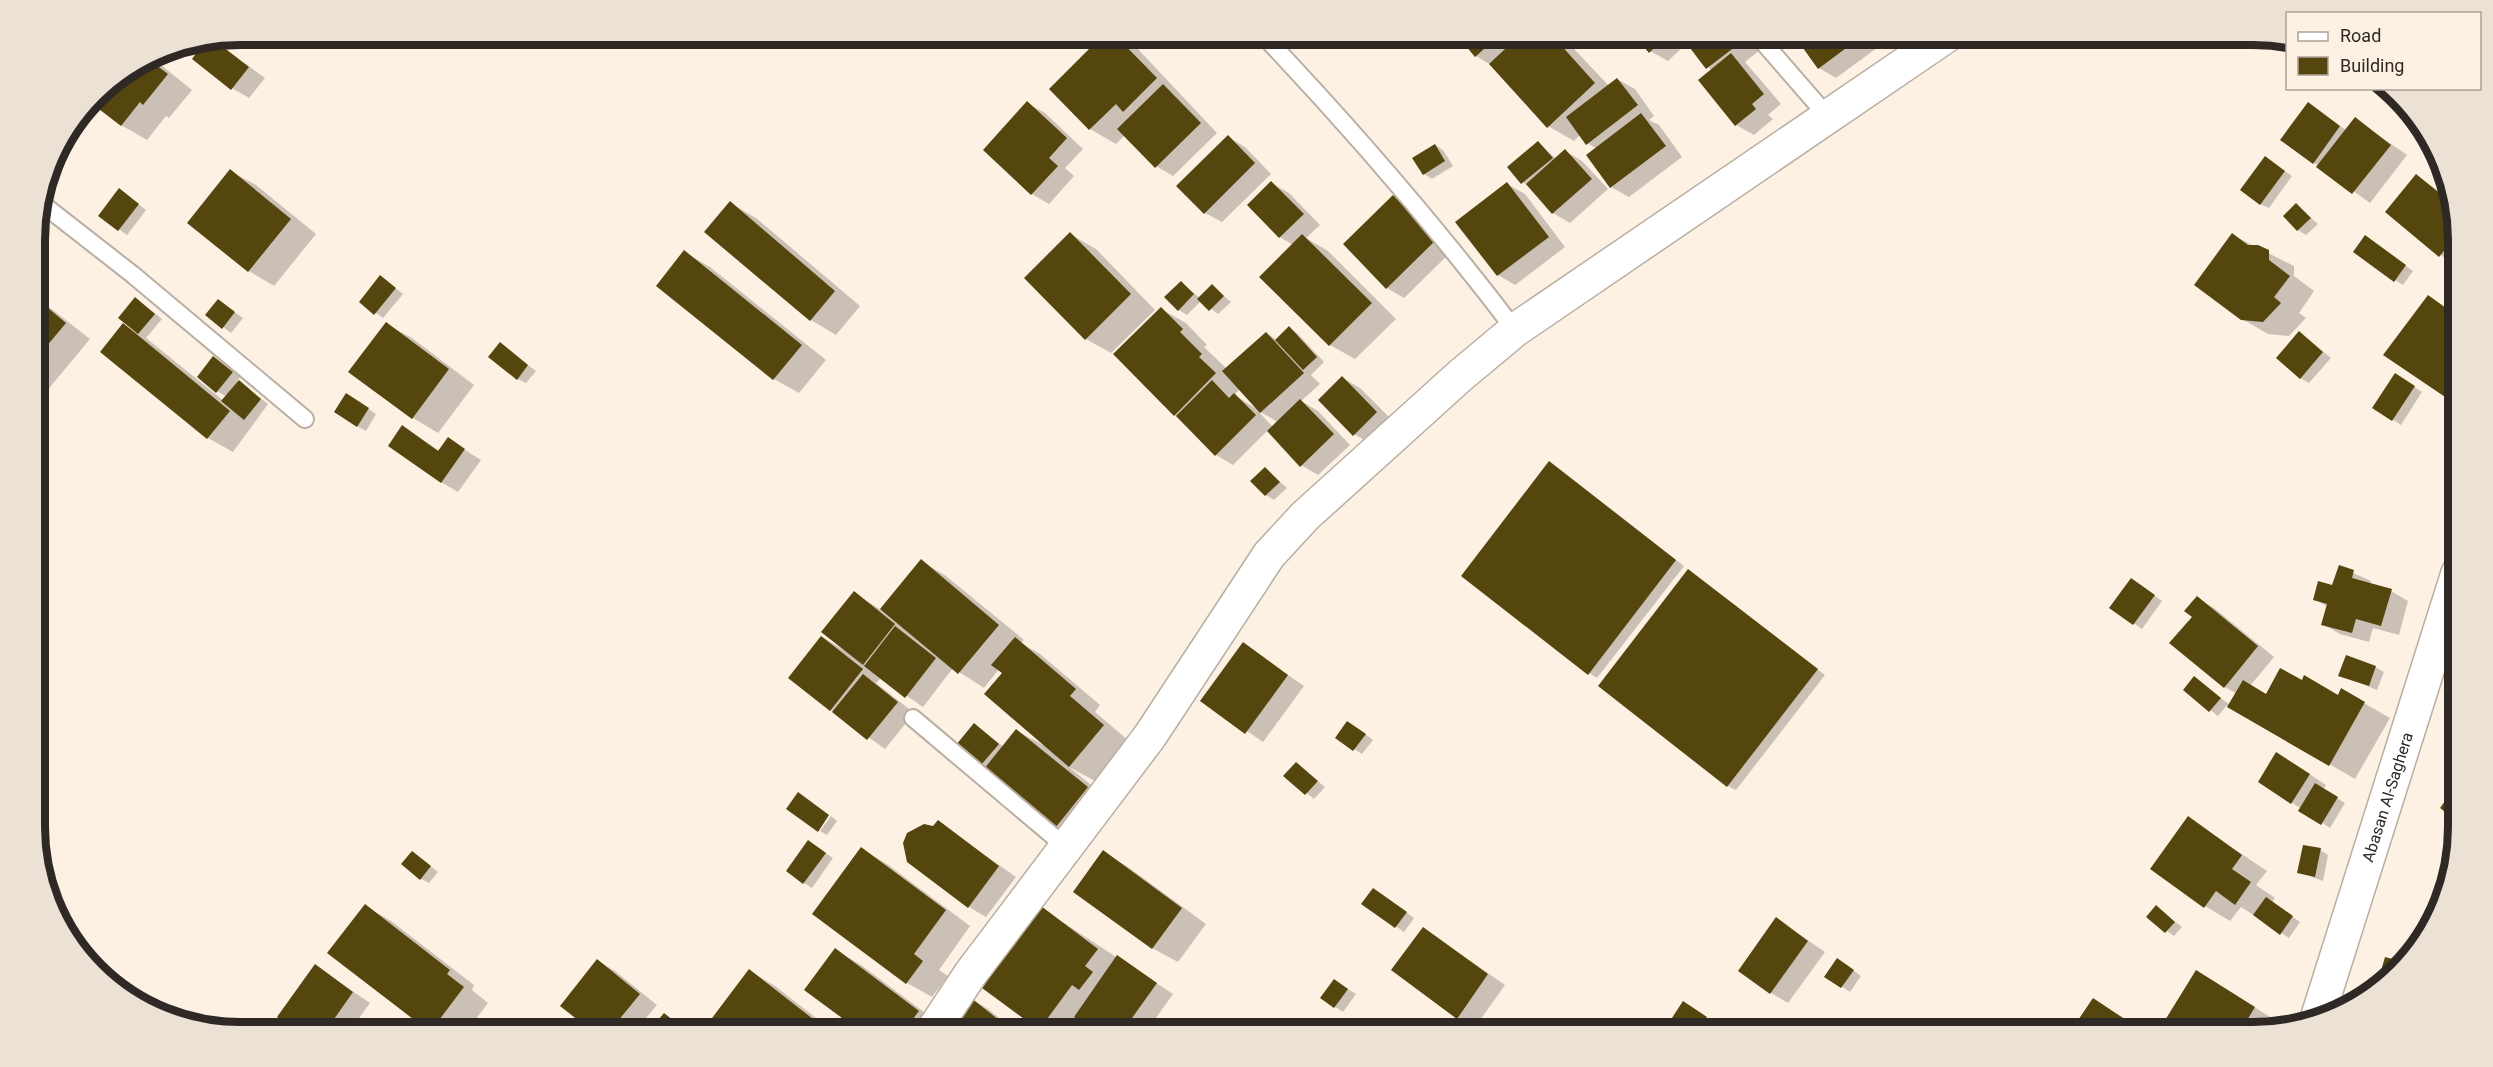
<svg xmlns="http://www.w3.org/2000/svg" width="2493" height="1067" font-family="Roboto,sans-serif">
	<rect width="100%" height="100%" fill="#fdf1e4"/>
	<path fill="#0003" fill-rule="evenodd" d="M1106,34H1115L1135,46L1217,133L1173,176L1156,166L1125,135L1116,144L1090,129L1051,89Z
		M1458,34H1560L1609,86L1617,79L1635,89L1654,116L1649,120L1659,125L1682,157L1629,197L1611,187L1597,149L1587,143L1581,134L1574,141L1548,126L1491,65L1476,56Z
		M1635,34H1697L1668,61L1650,51Z
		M1709,34H1748L1760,50L1745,62L1781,104L1768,115L1773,119L1754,135L1736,125L1700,80L1711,70L1692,48Z
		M1795,34H1874L1881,45L1836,78L1819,68Z
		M213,40L265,78L249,98L232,88L208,41Z
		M151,57L192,90L169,118L166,116L147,140L121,125L104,86Z
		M1027,103L1045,113L1083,149L1065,168L1074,176L1049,204L1032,194L985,150Z
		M2308,104L2346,130L2355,119L2407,155L2370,203L2313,162Z
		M1228,137L1245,147L1271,174L1222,222L1205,213Z
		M1539,143L1556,159L1565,151L1582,161L1608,189L1570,223L1553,213L1509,167Z
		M1435,145L1443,150L1453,166L1432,179L1424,174Z
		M2266,158L2292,176L2269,208L2260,204Z
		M230,171L256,185L316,234L274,286L249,271L189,222Z
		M2417,176L2451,200L2457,214V265L2440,255Z
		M1271,183L1289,193L1320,225L1306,238L1328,251L1396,319L1355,359L1330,345L1293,245L1280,237Z
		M1507,184L1525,194L1565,247L1515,285L1498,275L1458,223Z
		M120,190L146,210L127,235L100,216Z
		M1393,197L1410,207L1453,250L1404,298L1387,288Z
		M730,203L756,218L860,306L836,335L811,320Z
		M2296,205L2318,224L2306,235L2298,230Z
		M1070,234L1096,249L1155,310L1111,353L1086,339Z
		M2232,235L2294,266V276L2314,291L2299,313L2306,318L2289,336L2268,334L2242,319Z
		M2373,242L2413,271L2403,285L2395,280Z
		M684,252L710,267L826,360L799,393L774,379Z
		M381,277L403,294L383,318L361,302Z
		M1182,283L1200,298L1212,286L1231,302L1218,314L1201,301L1187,315L1179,310Z
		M35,296L90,339L36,404H35Z
		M2428,297L2457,314V403L2385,354Z
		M143,304L162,319L146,338L224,401L227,397L217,391L213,358L240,377L237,381L268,404L233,452L208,438L124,325L134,331Z
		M226,306L243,318L231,333L207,315Z
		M1161,309L1186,323L1207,345L1204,347L1227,369L1266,333L1277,340L1289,328L1297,333L1324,362L1311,375L1320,384L1301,401L1318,411L1350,445L1318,475L1301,465L1268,430L1233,465L1216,455L1175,415ZM1240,389L1257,409L1234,395ZM1257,410L1278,422L1273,427Z
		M386,324L412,338L474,385L438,433L413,418L350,371Z
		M2300,333L2331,358L2309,383L2300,378Z
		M500,344L536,371L526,383L518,379Z
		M1343,378L1360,388L1394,422L1371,444L1354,434Z
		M2404,380L2422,392L2401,425L2374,407Z
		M355,400L376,414L366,431L357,426Z
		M403,427L440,451L448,439L481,460L458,492L441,482Z
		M1558,468L1684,566L1597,678L1589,673Z
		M1265,469L1287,488L1274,500L1266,495Z
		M921,561L946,576L1024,640L1021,643L1040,654L1100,705L1095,712L1129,741L1095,781L1069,767L1113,803L1083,841L1057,826L958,744L975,725L1004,747L1017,731L1047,747L999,669L984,688L953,668L923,707L881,678L876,683L914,713L885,749L830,710L822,637L844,650L854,593L881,610Z
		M2340,567L2371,581L2370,585L2391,591L2408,601L2399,635L2373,628L2369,642L2340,634L2323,624L2328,607L2315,599L2333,587Z
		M1689,571L1825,675L1736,790L1728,786Z
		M2140,585L2162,601L2142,629L2112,608Z
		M2197,598L2214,608L2274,657L2250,686L2266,696L2302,682L2338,696L2341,690L2390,718L2355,779L2227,705L2218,716L2185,690L2194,678L2230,705L2237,694L2225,687L2194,616Z
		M1243,644L1304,686L1263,742L1202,700Z
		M2375,667L2384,672L2377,690L2340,675Z
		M1356,727L1373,740L1362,754L1354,749Z
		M1296,764L1325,787L1314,799L1286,776Z
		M2294,764L2326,785L2323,790L2345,803L2330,828L2291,802Z
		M831,816L837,821L827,835L820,831Z
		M2188,818L2267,871L2256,885L2275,898L2272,902L2300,922L2289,938L2241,907L2230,921L2205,906Z
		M938,822L1016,877L986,917L969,907L933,828Z
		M817,847L833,858L812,888L804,883Z
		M861,849L887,864L970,926L939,970L948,976L932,997L907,983Z
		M2320,850L2328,855L2323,881L2299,872Z
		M413,852L438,872L429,883L421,879Z
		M1103,852L1128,867L1206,924L1178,962L1152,948Z
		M1382,894L1414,918L1404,932L1364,903Z
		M365,906L391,921L474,985L472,990L488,1003L466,1032H432L329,953Z
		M2156,907L2182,927L2174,936L2148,917Z
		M1041,908L1173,994L1146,1032H1098L1082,1021L1073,1032H1041L1043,1030L984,987Z
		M1777,919L1825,952L1788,1003L1771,993Z
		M1423,928L1505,985L1475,1027L1458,1017Z
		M835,950L861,965L944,1027L939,1032H863L806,990Z
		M2386,958L2399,962L2377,990Z
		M598,961L615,971L657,1005L634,1032H595L562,1006Z
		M1846,965L1861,976L1850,992L1826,976Z
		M315,966L370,1003L349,1032H301L279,1017Z
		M750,971L775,986L834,1032H717L708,1025Z
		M1335,981L1356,994L1343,1012L1322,998Z
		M2222,987L2280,1023L2275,1030L2166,1032L2161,1029Z
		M971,999L988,1009L1017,1032H943Z
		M2094,1000L2119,1015L2145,1032H2072Z
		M1692,1008L1714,1023L1708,1032H1682L1670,1024Z
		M664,1015L682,1025L691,1032H650Z
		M1844,1020L1853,1025L1861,1032H1842L1837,1029Z"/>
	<path fill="#55460e" d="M1104,34H1114L1157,78L1123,112L1116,104L1089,130L1049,89Z
		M1456,34H1501L1475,57Z
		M1521,34H1551L1595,83L1547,128L1489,64Z
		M1633,34H1669L1649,53Z
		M1707,34H1740L1744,40L1706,69L1690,48Z
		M1793,34H1865L1818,69Z
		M214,40L249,67L231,90L192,59L205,41Z
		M1731,53L1764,94L1752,104L1756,109L1735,126L1698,80Z
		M148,59L168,74L143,105L140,102L121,126L91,103L104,86Z
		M1617,78L1638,105L1586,145L1566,117Z
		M1163,84L1201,123L1155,168L1117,129Z
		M1027,101L1067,138L1049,158L1058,166L1031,195L983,150Z
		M2308,102L2340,126L2313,164L2280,140Z
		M1641,113L1666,146L1610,188L1586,155Z
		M2355,117L2391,145L2352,194L2316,167Z
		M1228,135L1255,163L1204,214L1176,186Z
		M1538,141L1553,158L1521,184L1507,167Z
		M1435,144L1445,161L1423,175L1412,158Z
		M1565,149L1592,179L1552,214L1526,184Z
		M2265,156L2285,171L2260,205L2240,190Z
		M230,169L291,219L248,272L187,223Z
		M2416,174L2453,204L2457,214V235L2439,257L2385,212Z
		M1271,181L1304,214L1279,238L1247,205Z
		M1507,182L1549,237L1497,276L1455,222Z
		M119,188L139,204L118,231L98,216Z
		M1393,195L1437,239L1386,289L1343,244Z
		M730,201L835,291L810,321L704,232Z
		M2296,203L2311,218L2297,231L2283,216Z
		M1070,232L1131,294L1085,340L1024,278Z
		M2232,233L2248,245H2258L2269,250V260L2290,276L2274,297L2281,303L2263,322L2241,320L2194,285Z
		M1302,234L1372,303L1329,346L1259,277Z
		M2365,235L2406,265L2394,282L2353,252Z
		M684,250L802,345L773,380L656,286Z
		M380,275L396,288L374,315L359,302Z
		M1181,281L1194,294L1178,311L1164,297Z
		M1212,284L1224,296L1209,311L1197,299Z
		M2428,295L2457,316V405L2383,355Z
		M35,297L66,323L35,360Z
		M135,297L155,314L138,334L118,318Z
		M218,299L235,312L222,329L205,315Z
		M1161,307L1183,329L1180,332L1202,354L1199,357L1216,373L1174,416L1113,354Z
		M386,322L449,369L412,419L348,372Z
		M123,323L230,411L207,439L100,352Z
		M1289,326L1317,357L1303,370L1275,340Z
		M2299,331L2323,352L2300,379L2276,358Z
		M1266,332L1304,373L1260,413L1222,371Z
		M500,342L528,365L517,380L488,357Z
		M213,356L233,372L216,393L197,377Z
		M2395,373L2415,386L2392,421L2372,408Z
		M1342,376L1377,412L1353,436L1318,400Z
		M239,380L261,399L244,420L221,401Z
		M1212,380L1229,398L1234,393L1256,415L1215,456L1176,416Z
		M346,393L369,408L357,427L334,412Z
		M1300,399L1334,434L1300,467L1267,431Z
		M402,425L438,451L448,437L465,449L441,483L388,446Z
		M1549,461L1676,560L1588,675L1461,576Z
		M1265,467L1280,482L1265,496L1250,481Z
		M921,559L999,625L958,674L880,609Z
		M2339,565L2354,570L2352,578L2392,589L2381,626L2356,619L2352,633L2321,625L2327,604L2313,600L2318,581L2332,585Z
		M1688,569L1818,669L1727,787L1598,686Z
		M2131,578L2155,595L2133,625L2109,608Z
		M854,591L895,624L863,665L821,632Z
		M2197,596L2258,646L2224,688L2169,643L2192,617L2184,611Z
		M895,626L936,658L905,698L864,666Z
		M821,636L863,669L830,711L788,678Z
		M1015,637L1076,689L1070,696L1104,725L1069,767L984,694L1002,673L991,665Z
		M1243,642L1288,675L1245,734L1200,701Z
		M2346,655L2376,666L2369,686L2338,676Z
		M2280,668L2302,680L2304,675L2338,695L2341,688L2365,702L2329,766L2227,707L2243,680L2266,694Z
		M863,674L898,702L867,740L832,712Z
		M2194,676L2221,698L2209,712L2183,690Z
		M1347,721L1366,734L1353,751L1335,738Z
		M974,723L999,744L981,765L956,745Z
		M1016,729L1088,787L1056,827L984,769Z
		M2276,752L2310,774L2291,804L2258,782Z
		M1296,762L1318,781L1305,795L1283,776Z
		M2315,783L2338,797L2321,825L2298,811Z
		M2458,783V822L2440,808Z
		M798,792L829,815L818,832L786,809Z
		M2188,816L2242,855L2232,869L2251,882L2235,905L2216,891L2204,908L2150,869Z
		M938,820L999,866L968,908L907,862L903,843L907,833L924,824L933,826Z
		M808,840L826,853L803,884L786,871Z
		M2303,845L2321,848L2315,877L2297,873Z
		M861,847L946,910L914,954L923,961L906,984L812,914Z
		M1103,850L1182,908L1152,949L1073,892Z
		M412,851L431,866L420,880L401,864Z
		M1373,888L1407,912L1395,928L1361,904Z
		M2266,897L2293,916L2280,935L2253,915Z
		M365,904L450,970L447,974L464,987L430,1032L327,953Z
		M2156,905L2175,922L2165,933L2146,917Z
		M1041,906L1098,949L1085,966L1093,972L1079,990L1072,985L1039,1030L982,988Z
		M1776,917L1808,941L1770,994L1738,971Z
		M1423,927L1488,974L1457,1019L1391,970Z
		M835,948L919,1011L903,1032H861L804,990Z
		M1117,955L1157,983L1122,1032H1096L1074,1017Z
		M2385,957L2400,961L2375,991Z
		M1837,958L1854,970L1841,988L1824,977Z
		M597,959L640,994L609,1032H593L560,1006Z
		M315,964L353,992L325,1032H298L277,1017Z
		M749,969L813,1019L803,1032H714L706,1026Z
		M2196,970L2255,1007L2240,1032L2159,1030Z
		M1334,979L1348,989L1334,1008L1320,998Z
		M970,997L1014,1032H941Z
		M2093,998L2144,1032H2070Z
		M1683,1001L1707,1017L1697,1032H1680L1668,1024Z
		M664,1013L688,1032H648Z
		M1844,1018L1857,1029L1855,1032H1839L1835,1029Z
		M1047,1022L1061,1032H1039Z
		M1600,1024L1610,1032H1594Z"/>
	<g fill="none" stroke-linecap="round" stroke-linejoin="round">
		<defs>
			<path id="lane" d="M1262,34C1352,129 1436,226 1515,330
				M1756,34L1829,118
				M41,203L132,274L305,419
				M913,718L1066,847"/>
			<path id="street" d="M932,1032L971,973L1150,736L1269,555L1305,516L1461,375L1515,330L1949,34"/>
			<g id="secondary">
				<path id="s1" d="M2316,1022L2458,573"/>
			</g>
		</defs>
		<use href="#lane" stroke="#baaea2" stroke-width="20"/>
		<use href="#street" stroke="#baaea2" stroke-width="36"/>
		<use href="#secondary" stroke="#baaea2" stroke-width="36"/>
		<path stroke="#9d948c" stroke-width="4" stroke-dasharray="4.5 4.5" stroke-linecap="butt" d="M1721,1023L1734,1032"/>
		<use href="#lane" stroke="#fff" stroke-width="16"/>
		<use href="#street" stroke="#fff" stroke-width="33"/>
		<use href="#secondary" stroke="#fff" stroke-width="33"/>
	</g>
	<g text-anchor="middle" stroke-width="6" stroke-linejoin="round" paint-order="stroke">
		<g font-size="16" fill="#2e2925" stroke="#fdf1e4">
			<text dy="6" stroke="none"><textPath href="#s1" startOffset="236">Abasan Al-Saghera</textPath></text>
		</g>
	</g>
	<path d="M0 0H2493V1067H0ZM240 45H2253A195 195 0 0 1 2448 240V827A195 195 0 0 1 2253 1022H240A195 195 0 0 1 45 827V240A195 195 0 0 1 240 45Z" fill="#ece1d5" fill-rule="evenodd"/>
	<path fill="none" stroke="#2e2925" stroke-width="8" d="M240 45H2253A195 195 0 0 1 2448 240V827A195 195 0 0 1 2253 1022H240A195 195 0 0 1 45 827V240A195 195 0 0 1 240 45Z"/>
	<rect x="2286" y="12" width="195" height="78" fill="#fdf1e4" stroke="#aaa198" stroke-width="1.5"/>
	<rect x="2298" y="32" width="30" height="9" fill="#ffffff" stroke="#aaa198" stroke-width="1.5"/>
	<text x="2340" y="42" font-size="18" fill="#2e2925">Road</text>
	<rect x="2298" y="57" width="30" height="18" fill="#55460e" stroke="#aaa198" stroke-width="1.5"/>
	<text x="2340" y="72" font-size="18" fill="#2e2925">Building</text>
</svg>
